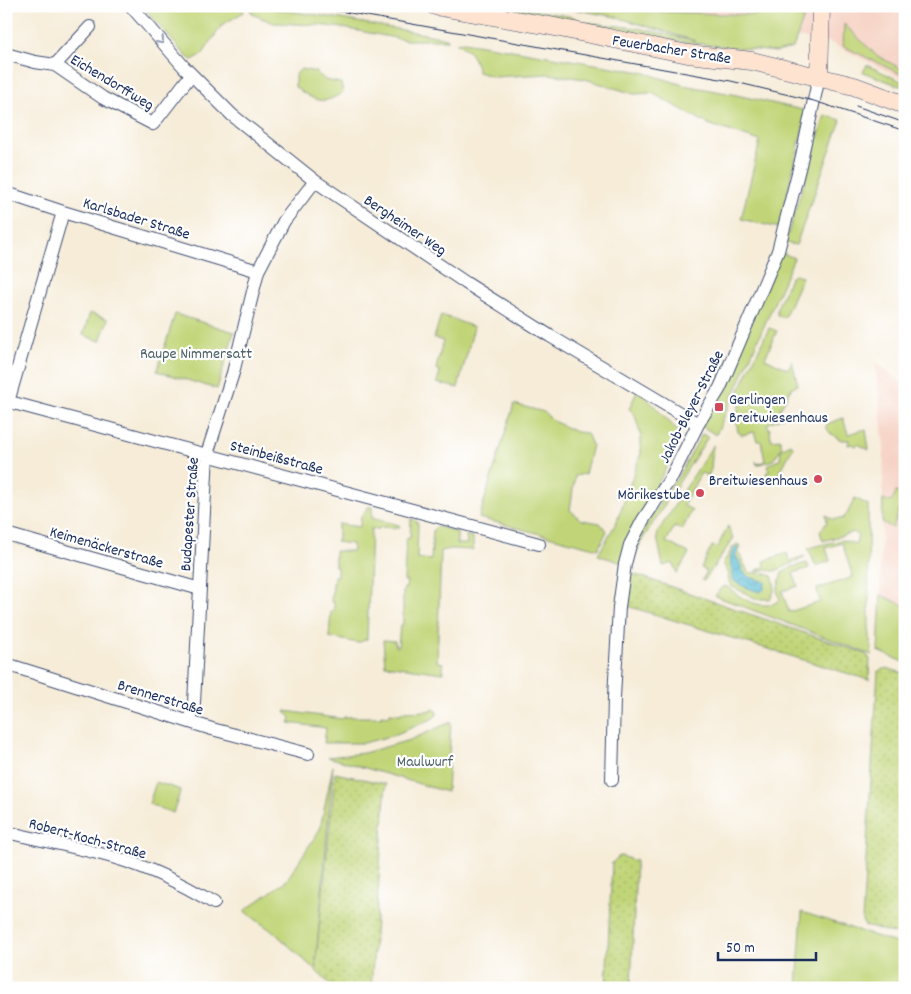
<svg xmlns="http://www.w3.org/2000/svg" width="911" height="994" font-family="Dekko,sans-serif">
	<defs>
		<pattern id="garden-dots" width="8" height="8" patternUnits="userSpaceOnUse" patternTransform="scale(1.25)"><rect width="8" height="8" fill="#c1d578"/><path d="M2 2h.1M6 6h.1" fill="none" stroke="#a5b76a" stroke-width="1.8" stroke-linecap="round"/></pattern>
		<pattern id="water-waves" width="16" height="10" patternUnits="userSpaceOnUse" patternTransform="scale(1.25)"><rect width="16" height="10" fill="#56bcd4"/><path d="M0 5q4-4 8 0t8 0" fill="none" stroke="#4699af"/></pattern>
	</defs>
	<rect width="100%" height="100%" fill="#fff"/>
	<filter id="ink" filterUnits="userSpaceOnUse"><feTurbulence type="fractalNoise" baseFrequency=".02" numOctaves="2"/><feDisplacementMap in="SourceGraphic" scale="10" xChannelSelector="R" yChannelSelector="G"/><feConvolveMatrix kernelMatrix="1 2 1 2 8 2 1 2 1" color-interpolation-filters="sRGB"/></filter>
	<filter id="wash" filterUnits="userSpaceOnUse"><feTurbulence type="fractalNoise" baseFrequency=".0096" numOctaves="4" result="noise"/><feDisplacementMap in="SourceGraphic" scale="20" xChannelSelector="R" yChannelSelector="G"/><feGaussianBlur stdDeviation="1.12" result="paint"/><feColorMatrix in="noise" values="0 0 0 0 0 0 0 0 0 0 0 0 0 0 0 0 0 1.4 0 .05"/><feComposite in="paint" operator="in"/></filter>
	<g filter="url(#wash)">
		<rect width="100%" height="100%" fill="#f6ecd8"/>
		<path fill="#f6d2c3" d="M582,6H905V80L829,42Z
			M875,361L905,385V663L878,651L884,448Z"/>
		<path fill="#c1d578" stroke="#6e826b" d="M142,6H226L243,9L244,12L222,25L202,55L192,60L186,56Z
			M252,6L324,16L447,38L448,40H406L343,28L318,25L274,23L254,15L249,9Z
			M476,6H510L573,17L582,22L637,28L696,41L616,17L557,6H602L629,11L756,15L769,6H803V20L793,48L776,52L684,42Z
			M844,24L876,55L905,71V76L843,46Z
			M464,42L642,72L683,85L732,94L807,111L779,228L741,219L760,141L708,124L652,93L634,94L585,79L548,74L494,77L478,72C474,56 471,51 456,43Z
			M867,65L905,83V88L863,72Z
			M301,69L316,72L325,80L341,83L343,92C322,107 314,100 295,87V75Z
			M825,115L841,120L796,245L785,243Z
			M778,251L794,258L716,435L698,424Z
			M794,275L802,277L784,318L777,315V308L790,278Z
			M90,313L108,319L100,341L83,335Z
			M175,314L234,332L217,389L157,371Z
			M441,315L474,327L458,388L437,383L440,371L436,369L443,341L434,338Z
			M769,328L777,331L765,358L788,369L792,361L798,385L792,387L780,409L783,417L767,424L770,430L771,438L772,440L780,439L782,447L773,460L757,465L756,461L757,464L765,461L761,441H757L754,432L742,435L738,432L736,420L740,401L736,397Z
			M638,389L677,430L675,451L638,521L625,564L598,555L617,521L641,453V437L635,415L629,409Z
			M514,404L544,412L553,421L576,432L587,433L592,445L585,474L575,476L570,510L581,520L600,523L607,531L598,549L479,518Z
			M843,418L848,434L866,429L869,450L858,444L856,446L852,444L848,445L849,440H841L830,433L826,427L827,424Z
			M702,434L708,437L644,537L635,555H634C641,527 659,505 675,481C685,466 693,449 702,434Z
			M791,444L793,447L776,480L769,483L766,473L769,471L768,465L780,459L781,449Z
			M713,445L711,469L707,479L706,478L707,475L701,473L683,505L692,510L682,530L675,526L666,542L689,553L677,574L673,563L663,566L657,537L659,530Z
			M896,492L905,496V502L902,501L893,528L882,522L883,499L891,502Z
			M855,498L868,505L869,627L872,655L715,596L721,588L726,586C740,598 763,613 780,600L777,591L782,573L792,567L807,563L809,568L793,573L798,586L782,591L789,612L820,602L817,589L853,577L842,543L826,548L830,561L816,566L808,548L842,540L856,544L858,536L854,532L823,541L820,532L827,522L826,515L832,519H842L847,514Z
			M368,507H372V518L399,525L400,528L381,527L379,529H371L367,639L358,643L329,637L331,612L334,611V602H331L334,576H337V567L335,566V551H353L352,544L336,542L338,539V524L360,527L361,517Z
			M411,518L418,523L417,558L431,560L433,530L437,526L457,532V544H467L466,535L473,537V550L450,549L441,551L437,662L443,663V673L385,665L383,640L395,641L396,647H398L400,625L403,624V593L404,588H406L407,581H404L406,539L410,538Z
			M728,526L733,539L704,581L702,580L707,571L701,568L712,546L717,548Z
			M737,544L741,546L739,553L748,572C756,574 765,572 772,576C776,584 775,592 770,599H757L731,586L728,579L729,574L723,563L733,547Z
			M787,553L790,561L804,556V558L775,571L763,570L757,572L756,570L765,567L764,561Z
			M881,595L905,606V663L878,651Z
			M434,709L437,712V715L432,719L394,735L364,743H324L326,728L289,723L291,718L285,711L343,719L344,717H381V715L389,716L390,713L401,714L402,712L427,711Z
			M451,722L447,792L328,757L364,753L410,740Z
			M333,766L315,970L276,934L244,911L286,881L320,829Z
			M156,782L181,790L173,813L149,804Z
			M802,912L905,946V988H797Z"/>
		<path fill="url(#garden-dots)" stroke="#6e826b" d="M631,573L866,654L870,659L869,680L624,605Z
			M887,668L905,674V936L865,926L862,921L878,671Z
			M335,773L386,784L371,988H334L315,970Z
			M621,856L636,861L631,988H606L612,863L618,857Z"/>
		<path fill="url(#water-waves)" stroke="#387699" d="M737,546L738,549L736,556C740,561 740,566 743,571C746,578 759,579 765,582L764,589L760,592C750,589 740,586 732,579C733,565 725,559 737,546Z"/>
	</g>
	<g filter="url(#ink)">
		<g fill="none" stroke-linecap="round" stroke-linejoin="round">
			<defs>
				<path id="street" d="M131,6L184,67L232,115L315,181L466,283L550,336L698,424
					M90,27L55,65L103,98L153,124L191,75
					M6,54L35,62L55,65
					M6,193L63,212L258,271
					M6,401L539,544
					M8,402L63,212
					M6,534L200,589
					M6,664L212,729L308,754
					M190,722L194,703L207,454L233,373L258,271L284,221L315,181
					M612,780L614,697L619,607L625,564L630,545L643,520L672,476L698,424L720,388L778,251L800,165L819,77
					M6,832C44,841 82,848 119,859C153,869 184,885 214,903"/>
				<path id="secondary" d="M435,6L550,26L688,54L752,61L854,86L905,105
					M819,77L821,6"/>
			</defs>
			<use href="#street" stroke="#3c4b70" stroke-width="14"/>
			<use href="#secondary" stroke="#3c4b70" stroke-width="19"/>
			<use href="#street" stroke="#fff" stroke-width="12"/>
			<use href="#secondary" stroke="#fee3d1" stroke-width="18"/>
			<path stroke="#1b2f5e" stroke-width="1" d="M311,6L731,81L814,101L905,131
				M856,106L905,123"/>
		</g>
		<defs><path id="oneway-chevron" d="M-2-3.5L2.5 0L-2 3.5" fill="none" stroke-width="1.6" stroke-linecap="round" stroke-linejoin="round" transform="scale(1.25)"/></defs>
		<use stroke="#8d97ae" href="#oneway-chevron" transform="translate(161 41) rotate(49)"/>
	</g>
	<g fill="#d1495b" stroke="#fff" stroke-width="2">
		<rect x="714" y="402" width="10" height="10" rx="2.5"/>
		<circle cx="818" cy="479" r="5"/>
		<circle cx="700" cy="493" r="5"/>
	</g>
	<g text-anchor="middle" stroke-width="4.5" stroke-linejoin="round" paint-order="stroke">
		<g font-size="16" fill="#1b2f5e" stroke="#fff">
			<text transform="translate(672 48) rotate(9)" y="6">Feuerbacher Straße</text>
			<text transform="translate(113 81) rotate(31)" y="6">Eichendorffweg</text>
			<text transform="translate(137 217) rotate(17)" y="6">Karlsbader Straße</text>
			<text transform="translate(406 224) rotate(34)" y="6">Bergheimer Weg</text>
			<text transform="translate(690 406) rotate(-63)" y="6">Jakob-Bleyer-Straße</text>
			<text transform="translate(277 456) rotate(15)" y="6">Steinbeißstraße</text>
			<text transform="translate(188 514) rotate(-86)" y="6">Budapester Straße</text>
			<text transform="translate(107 546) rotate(16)" y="6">Keimenäckerstraße</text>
			<text transform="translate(161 696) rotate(17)" y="6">Brennerstraße</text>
			<text transform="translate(88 837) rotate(15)" y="6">Robert-Koch-Straße</text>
		</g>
		<g font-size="16" fill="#4d6166" stroke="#fff">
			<text x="196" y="358">Raupe Nimmersatt</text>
			<text x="425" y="766">Maulwurf</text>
		</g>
		<g font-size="16" fill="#1b2f5e" stroke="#fff" text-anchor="end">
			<text x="729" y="404" text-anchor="start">Gerlingen<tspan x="729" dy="18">Breitwiesenhaus</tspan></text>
			<text x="808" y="485">Breitwiesenhaus</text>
			<text x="690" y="499">Mörikestube</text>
		</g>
	</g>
	<rect width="911" height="994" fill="none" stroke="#fff" stroke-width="25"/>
	<path d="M718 952v8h98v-8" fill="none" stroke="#1b2f5e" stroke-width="2.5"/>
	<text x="726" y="952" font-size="15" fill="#1b2f5e" stroke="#ffffff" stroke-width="4" paint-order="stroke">50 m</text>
</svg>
